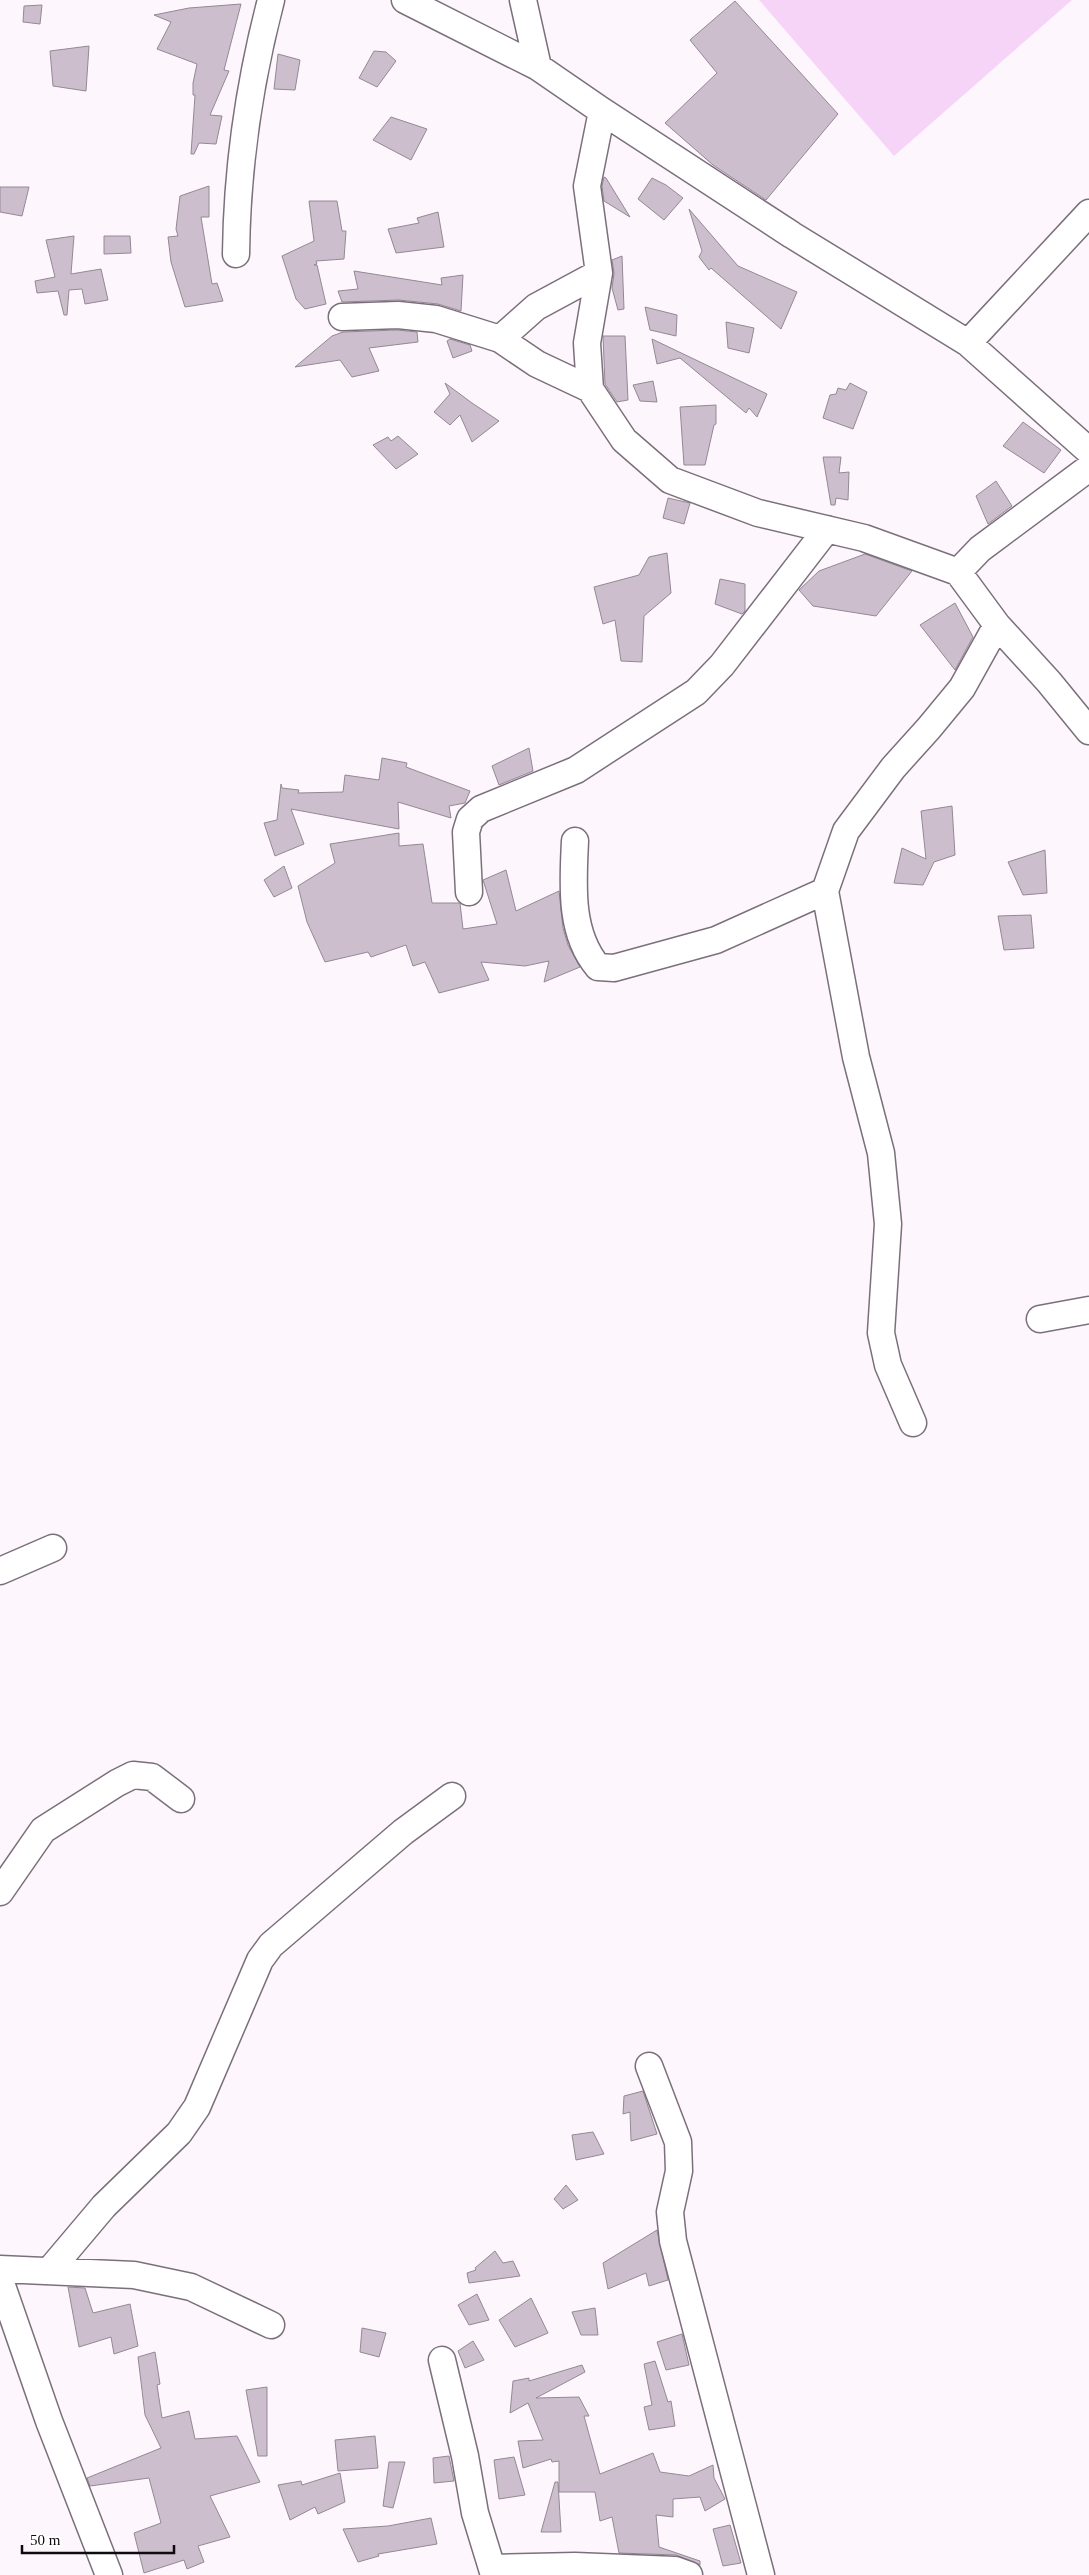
<svg xmlns="http://www.w3.org/2000/svg" width="1089" height="2575" font-family="'Times New Roman',serif">
	<rect width="100%" height="100%" fill="#fdf7fd"/>
	<path fill="#f6d4f8" d="M759,0H1072L894,156Z"/>
	<path fill="#ccbecd" stroke="#958896" d="M735,1L838,114L766,200L713,165L665,123L717,73L690,40Z
		M241,4L224,70L229,71L210,115L222,116L216,144L199,143L194,154H191L195,95H193V83L197,64L157,49L171,22L154,15L189,8Z
		M42,5L40,24L23,22L24,6Z
		M89,46L86,91L53,86L50,51Z
		M374,51L386,52L396,61L377,87L359,78Z
		M278,54L300,60L295,90L274,89Z
		M391,117L427,129L411,160L373,140Z
		M604,177L606,178L630,217L604,201L602,186Z
		M652,178L666,185L683,198L664,220L638,199Z
		M209,186V217H201L212,284L217,283L223,301L185,307L171,262L168,237L178,236L176,229L180,196Z
		M0,187H29L22,216L0,212Z
		M309,201H337L342,231H346L344,259L316,261L317,264L314,265H317L326,304L305,309L296,299L282,256L314,241Z
		M689,209L738,266L797,292L781,329L711,268L709,270L699,257L702,251Z
		M438,212L444,247L396,253L388,229L419,223L417,218Z
		M74,236L71,274L101,269L108,300L85,304L82,289L69,290L67,315H64L58,291L37,293L35,281L55,277L46,240Z
		M104,236H130L131,253L104,254Z
		M622,256L624,309L618,310L612,288L614,273L612,260Z
		M354,271L442,285L441,278L463,275L461,311L438,304L399,300L342,302L338,291L358,289Z
		M645,307L677,315L676,336L650,330Z
		M726,322L754,328L749,353L728,348Z
		M397,330L417,332L418,342L369,348L379,371L352,377L340,360L295,367L332,336L343,332Z
		M603,336H625L628,400L617,402L605,384Z
		M450,339L470,345L472,351L453,358L447,341Z
		M652,339L767,394L757,417L749,408L746,413L680,358L657,364Z
		M653,381L657,402L640,401L633,385Z
		M445,383L472,403L499,421L472,442L460,415L450,425L434,412L450,394Z
		M850,383L867,392L853,429L823,418L830,395L836,394L838,388L846,390Z
		M716,405V424L714,425L705,465H684L680,407Z
		M1023,422L1061,450L1044,473L1003,446Z
		M398,436L418,454L396,469L373,445L388,437L391,441Z
		M823,457H841L839,473L849,472L848,500L836,498L835,505H831Z
		M996,481L1012,506L988,524L976,496Z
		M668,498L690,503L684,524L663,518Z
		M667,553L671,593L644,616L642,662L621,661L615,620L603,624L594,587L639,575L649,557Z
		M865,554L912,571L876,616L813,606L799,590L819,571Z
		M720,579L745,584V611L742,614L715,604Z
		M955,603L973,637L955,670L920,625Z
		M529,748L533,771L499,785L492,766Z
		M382,758L407,763L406,767L470,791L465,803L449,806L451,818L398,802L399,829L291,809L304,844L275,856L264,823L277,820L281,784L282,788L299,790L298,793L343,792L345,775L379,780Z
		M952,806L955,855L934,862L923,885L894,883L902,848L926,859L921,811Z
		M399,833V846L423,844L432,903H460L463,929L497,924L483,880L506,870L516,911L559,891L563,928L568,945L580,967L544,982L549,961L525,966L481,962L489,980L439,993L425,962L413,966L406,945L371,957L368,952L325,962L307,922L298,886L335,863L330,844Z
		M1045,850L1047,893L1023,895L1008,862Z
		M284,866L292,888L274,897L264,880Z
		M1031,915L1034,948L1004,950L998,916Z
		M643,2091L657,2134L631,2141L630,2112L623,2114L624,2096Z
		M593,2132L604,2154L576,2160L572,2135Z
		M566,2185L578,2200L563,2209L554,2199Z
		M657,2230L668,2280L649,2286L646,2273L608,2289L603,2263Z
		M495,2251L503,2263L513,2261L520,2276L469,2283L467,2273L476,2270L475,2268Z
		M68,2287L85,2288L93,2313L130,2304L138,2346L114,2354L111,2337L79,2347Z
		M477,2294L489,2320L469,2325L458,2305Z
		M531,2298L548,2333L515,2347L499,2320Z
		M595,2308L598,2335H581L572,2312Z
		M362,2328L386,2333L379,2357L360,2352Z
		M682,2334L689,2365L666,2370L657,2342Z
		M473,2341L484,2360L465,2368L458,2351Z
		M155,2352L160,2384L157,2385L162,2418L189,2411L195,2439L237,2436L260,2482L210,2496L230,2537L198,2546L204,2562L187,2569L184,2560L144,2573L134,2533L161,2523L149,2478L90,2486L87,2478L161,2448L145,2415L138,2357Z
		M655,2361L668,2402L671,2401L675,2426L649,2430L644,2407L652,2405L644,2364Z
		M582,2365L585,2372L536,2398L579,2397L589,2416H584L600,2474L653,2453L660,2472L689,2476L713,2465L714,2478L725,2499L705,2511L700,2497L673,2499V2517L656,2515L659,2547L700,2561V2565L676,2555L619,2553L612,2517L600,2521L595,2492H559V2461L552,2462L551,2459L523,2468L518,2441L543,2440L528,2403L510,2413L513,2381L529,2378V2381Z
		M267,2387V2456H258L246,2390Z
		M375,2436L378,2468L338,2471L335,2440Z
		M449,2456L454,2481L434,2483L433,2458Z
		M514,2457L525,2495L499,2499L494,2460Z
		M389,2462H405L393,2508L383,2506Z
		M340,2473L345,2502L318,2514L315,2507L290,2520L278,2485L301,2481L302,2485Z
		M555,2482H558L561,2532H541Z
		M431,2518L437,2544L378,2554L379,2556L358,2562L343,2529L388,2526Z
		M730,2525L741,2563L723,2566L713,2529Z"/>
	<g fill="none" stroke-linecap="round" stroke-linejoin="round">
		<defs>
			<path id="minor" d="M405,0L538,67L602,111L792,235L968,343L1089,451
				M523,0L538,67
				M602,111L587,186L599,273L587,343L590,389L624,440L670,480L758,513L864,538L958,572L980,549L1089,468
				M236,254C237,167 249,84 271,0
				M342,317L398,315L436,319L500,339L537,364L590,389
				M500,339L536,307L599,273
				M968,343L1089,213
				M958,572L997,625L1049,682L1089,731
				M575,841C573,884 569,933 598,967L614,968L716,940L825,891
				M469,892L466,832L470,819L481,809L576,770L696,692L722,665L827,529
				M1040,1319L1089,1310
				M913,1423L888,1365L881,1333L888,1224L881,1153L856,1057L825,891L846,831L893,768L929,728L962,688L997,625
				M0,1571L53,1548
				M0,1892L43,1830L117,1783L133,1775L152,1777L181,1799
				M649,2066L678,2142L679,2171L670,2212L673,2241L761,2575
				M0,2269L134,2275L191,2287L271,2325
				M50,2270L104,2206L179,2133L197,2107L260,1960L271,1945L403,1832L452,1796
				M0,2280L49,2421L109,2575
				M442,2360L465,2456L475,2513L494,2575
				M492,2568L575,2566L675,2570L689,2575"/>
		</defs>
		<use href="#minor" stroke="#7c6f7c" stroke-width="29"/>
		<use href="#minor" stroke="#fff" stroke-width="26"/>
	</g>
	<path d="M22 2545v8h152v-8" fill="none" stroke="#0f0b10" stroke-width="2.5"/>
	<text x="30" y="2545" font-size="15" fill="#0f0b10" stroke="#ffffff" stroke-width="4" paint-order="stroke">50 m</text>
</svg>
